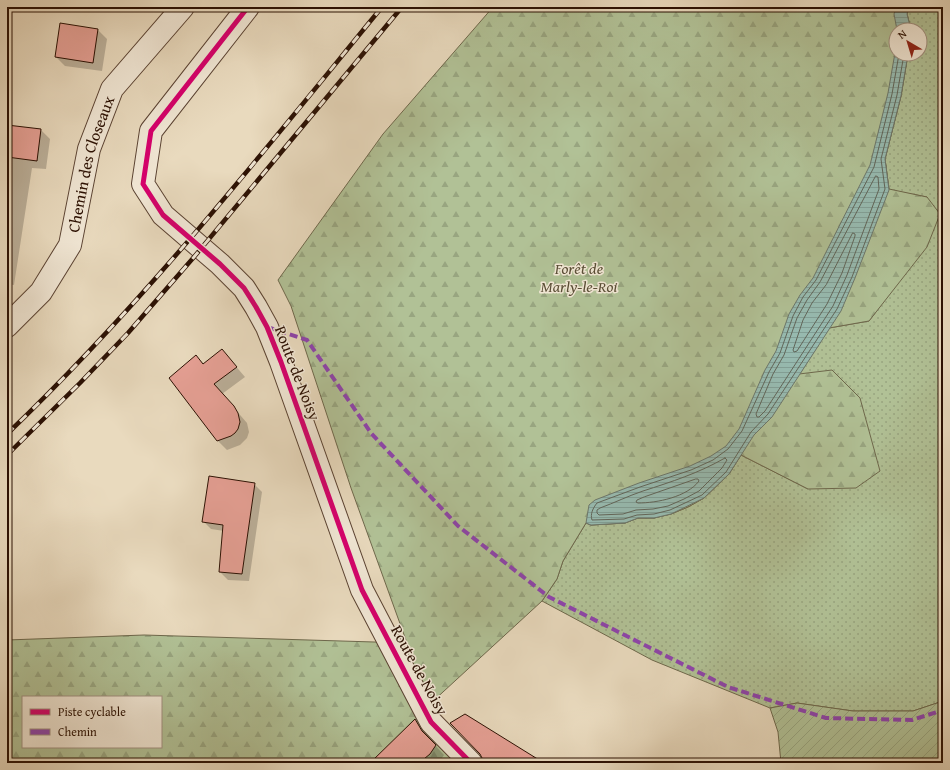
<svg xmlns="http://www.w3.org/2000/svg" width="950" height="770" font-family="'Gentium Book Plus',serif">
	<defs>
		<pattern id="grass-dots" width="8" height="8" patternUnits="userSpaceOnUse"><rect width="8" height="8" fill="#b1c196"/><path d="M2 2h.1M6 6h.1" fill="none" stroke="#98a580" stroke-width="1.8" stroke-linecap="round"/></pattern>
		<pattern id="forest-firs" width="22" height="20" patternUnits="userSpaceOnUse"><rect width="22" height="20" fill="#b1c196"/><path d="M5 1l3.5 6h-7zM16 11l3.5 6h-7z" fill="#98a580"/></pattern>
		<pattern id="garden-furrows" width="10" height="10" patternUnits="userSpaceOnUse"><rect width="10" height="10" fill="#b1c196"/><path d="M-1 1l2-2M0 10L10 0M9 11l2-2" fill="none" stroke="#98a580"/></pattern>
		<pattern id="water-rules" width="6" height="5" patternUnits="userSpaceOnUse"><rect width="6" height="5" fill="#97bbb1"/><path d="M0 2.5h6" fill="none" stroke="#82a097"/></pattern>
	</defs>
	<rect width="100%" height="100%" fill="#e9dabe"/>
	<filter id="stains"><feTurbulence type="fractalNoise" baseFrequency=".005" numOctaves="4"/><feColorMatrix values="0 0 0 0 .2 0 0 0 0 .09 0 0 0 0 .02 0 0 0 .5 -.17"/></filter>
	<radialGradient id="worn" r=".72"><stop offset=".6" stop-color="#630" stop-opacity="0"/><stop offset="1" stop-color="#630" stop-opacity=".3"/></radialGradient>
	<path fill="url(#grass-dots)" stroke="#6e684c" d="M909,7H943V701L913,711H853L797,703L770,708L652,660L542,601L557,579L563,561L586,523L591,525L625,523L638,518H654L671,514L688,507L704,498L729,474L741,455L808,489L799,375L829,328L869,321L897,284L927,197L889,190L885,159L901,96L908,54H920V30H911L907,14Z"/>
	<path fill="url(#forest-firs)" stroke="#6e684c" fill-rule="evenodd" d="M493,7H909L907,14L911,30H896V54H908L901,96L885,159L889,189L927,197L940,214L927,247L869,321L829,328L799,374L832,370L860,398L880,471L856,488L808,489L741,455L729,474L704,498L688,507L671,514L654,518H638L625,523L591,525L586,523L563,561L557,579L542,601L431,703L441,726L475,763H7V640L144,635L407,643L351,488L291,306L278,280L383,134ZM23,697H161V747H23Z"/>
	<path fill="url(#garden-furrows)" stroke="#6e684c" d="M943,701V763H781L778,732L770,708L797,703L853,711H913Z"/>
	<path fill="url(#water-rules)" stroke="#6c776b" d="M896,7H909L907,14L911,30H897L894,14Z
		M896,47V54H908L901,96L885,159L889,190L855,278L841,311L772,417L754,435L729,474L704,498L671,514L654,518H638L625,523L591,525L586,523L589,505L595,500L639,483L690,466L711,456L726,446L739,429L765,370L776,351L789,314L800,295L813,278L870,165L888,93Z"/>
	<path fill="#0003" d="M98,30L107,39L102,71L65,66L56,57Z
		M7,126L41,130L50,139L46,169L32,168L14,285L7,284Z
		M222,350L245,377L222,394L247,423L249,432L247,438L240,445L227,450L218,441L170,378L196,357L204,364Z
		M254,484L262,492L249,581L228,580L220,572L224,531L211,529L203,521Z
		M415,720L424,729L431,741L444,755L438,763H371Z"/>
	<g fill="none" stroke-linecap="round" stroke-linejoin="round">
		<path stroke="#61665a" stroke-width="1" d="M899,54L892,94L874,167L816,280L803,297L793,316L780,353L769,372L742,431L728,449L713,460L691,470L640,487L597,503C593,508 590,514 592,520L624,519L637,515L654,514L670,510L702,495L726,472L751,432L768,414L837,309L852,277L885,189L881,159L897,95L904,54
			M876,176L878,177L879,189L847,275L833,306L765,411L759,417H757L756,414L773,374L784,355L797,318L807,300L820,282Z
			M853,233L855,234V236L842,273L827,304L797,351L794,352L793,350L803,320L812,303L826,285Z
			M725,458L727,460L722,468L699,491L684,499L668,506L653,509L636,510L623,514L599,515L597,513V510L600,508C614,503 628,496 643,491C671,482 699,473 725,458Z
			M696,479H698L699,481C687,497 657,503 638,503L636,502L637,500L644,497Z"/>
	</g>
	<path fill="#e6a095" stroke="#2b1003" d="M60,23L98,29L93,63L55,57Z
		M7,125L41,129L37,161L7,157Z
		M222,349L237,367L214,384L234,406L238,413L240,422L238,429L235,433L231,436L217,441L169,378L196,355L203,364Z
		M209,476L255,483L242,574L219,572L223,525L202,522Z
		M465,714L544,763H483V760L480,754L450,723Z
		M415,719L422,731L436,745L430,754L419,763H370Z"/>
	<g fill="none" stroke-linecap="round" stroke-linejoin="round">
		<defs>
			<g id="minor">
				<path d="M248,7L151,131L143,184L163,215L220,264L244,288L256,307L267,327L281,362L362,590L431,722L471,763"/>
				<path id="s1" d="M7,326L41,292L70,245L89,149L112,89L183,7"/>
			</g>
		</defs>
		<use href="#minor" stroke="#5a4232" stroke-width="24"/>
		<use href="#minor" stroke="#f1e7d5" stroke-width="22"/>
		<defs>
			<path id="rail" d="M7,434C143,304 263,152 382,7
				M7,455L80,383L128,333L194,257L402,7"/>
		</defs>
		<use href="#rail" stroke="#2b1003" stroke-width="4.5"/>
		<use href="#rail" stroke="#f1e7d5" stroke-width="3" stroke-dasharray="9" stroke-linecap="butt"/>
		<path stroke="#8e44ad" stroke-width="4" stroke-dasharray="8 4" stroke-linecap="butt" d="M267,327L307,340L371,433L458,526L549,597L728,687L826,718L912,720L943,710"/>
		<defs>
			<path id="cycleway" d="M248,7L151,131L143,184L163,215L220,264L244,288L256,307L267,327L281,362L362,590L431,722L471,763"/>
		</defs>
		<use href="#cycleway" stroke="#f1e7d5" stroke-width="8"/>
		<use href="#cycleway" stroke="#d6006c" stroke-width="5"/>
	</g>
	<g text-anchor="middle" stroke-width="3" stroke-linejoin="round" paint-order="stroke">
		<g font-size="16" fill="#2b1003" stroke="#f1e7d5">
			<text dy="6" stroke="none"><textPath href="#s1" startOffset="187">Chemin des Closeaux</textPath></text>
			<text transform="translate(298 373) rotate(69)" y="6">Route de Noisy</text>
			<text transform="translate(420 670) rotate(61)" y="6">Route de Noisy</text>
		</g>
		<g font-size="16" font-style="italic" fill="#5a4e36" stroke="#f1e7d5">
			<text x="579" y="274">Forêt de<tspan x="579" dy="18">Marly-le-Roi</tspan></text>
		</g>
	</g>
	<rect width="950" height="770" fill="none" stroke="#e9dabe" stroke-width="24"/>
	<rect x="8" y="8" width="934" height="754" fill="none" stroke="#2b1003" stroke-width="2"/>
	<rect x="12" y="12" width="926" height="746" fill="none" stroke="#2b1003"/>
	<rect x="22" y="696" width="140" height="52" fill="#f1e7d5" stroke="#a29181"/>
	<rect x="30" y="709" width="20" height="6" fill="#d6006c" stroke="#a29181"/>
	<text x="58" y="716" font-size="12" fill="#2b1003">Piste cyclable</text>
	<rect x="30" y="729" width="20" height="6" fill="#8e44ad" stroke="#a29181"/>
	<text x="58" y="736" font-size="12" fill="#2b1003">Chemin</text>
	<g transform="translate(908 42) rotate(322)"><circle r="19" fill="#f1e7d5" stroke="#a29181"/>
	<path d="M0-3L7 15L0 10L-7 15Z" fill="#8f2418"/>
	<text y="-6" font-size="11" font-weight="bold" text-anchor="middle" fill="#2b1003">N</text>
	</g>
	<rect width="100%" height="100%" filter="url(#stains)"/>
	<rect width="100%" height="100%" fill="url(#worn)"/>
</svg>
